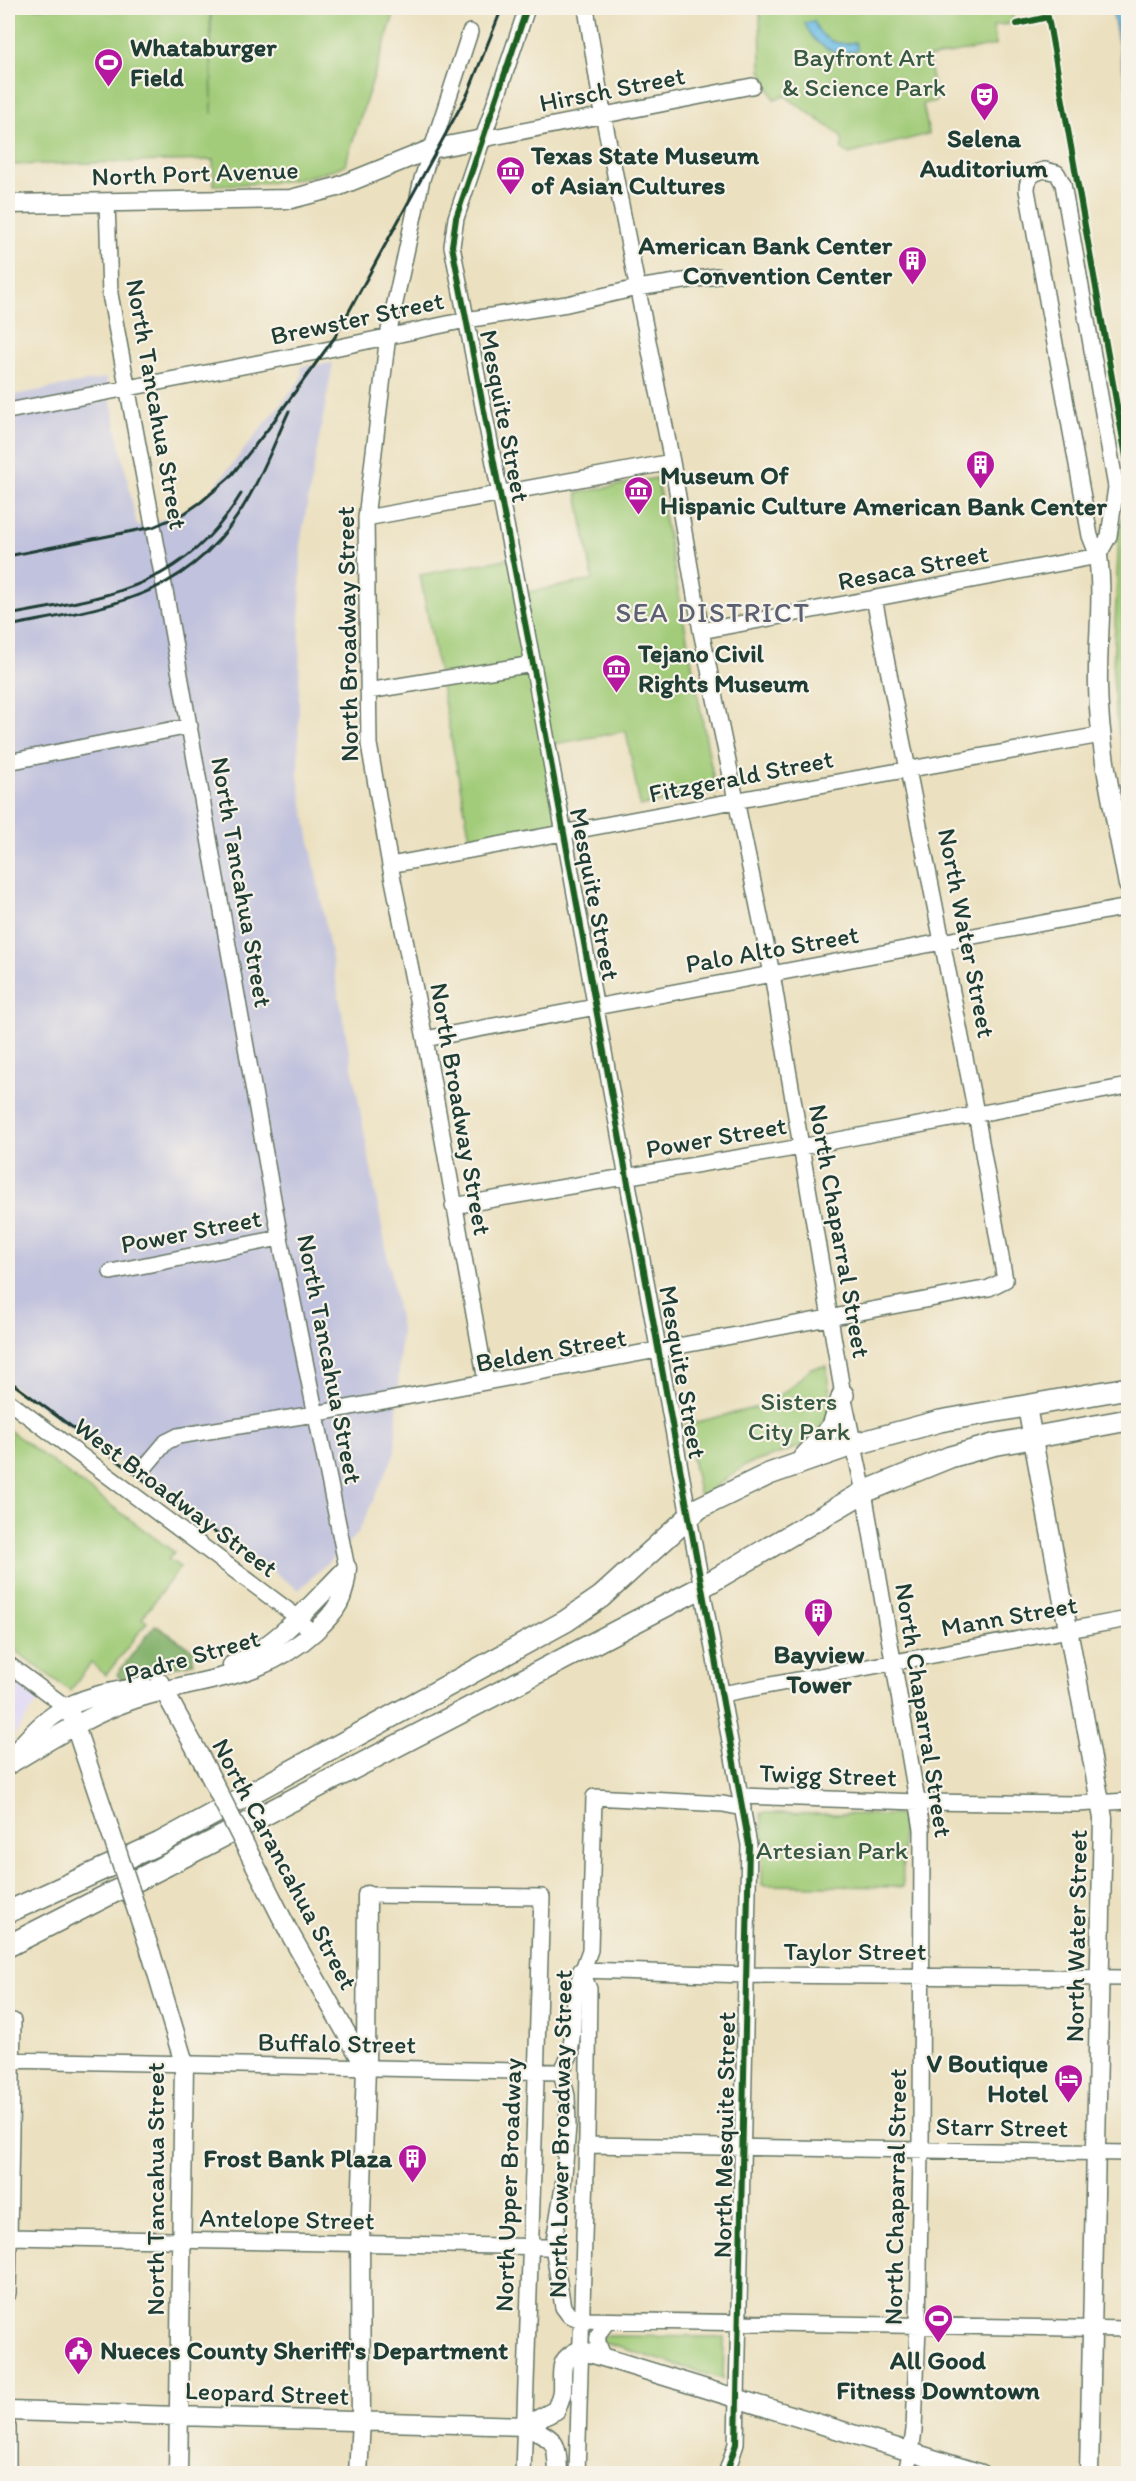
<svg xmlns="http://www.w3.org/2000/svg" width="1136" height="2481" font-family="Itim,sans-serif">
	<rect width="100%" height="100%" fill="#f7f3e8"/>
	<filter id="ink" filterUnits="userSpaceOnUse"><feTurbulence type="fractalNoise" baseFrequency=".0167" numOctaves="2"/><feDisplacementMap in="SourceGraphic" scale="12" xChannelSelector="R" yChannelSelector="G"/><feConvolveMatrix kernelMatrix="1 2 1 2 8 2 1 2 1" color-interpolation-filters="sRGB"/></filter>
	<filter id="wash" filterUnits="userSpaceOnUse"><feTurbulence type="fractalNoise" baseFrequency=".008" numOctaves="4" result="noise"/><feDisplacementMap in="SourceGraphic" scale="24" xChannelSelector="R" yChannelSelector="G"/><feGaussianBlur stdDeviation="1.35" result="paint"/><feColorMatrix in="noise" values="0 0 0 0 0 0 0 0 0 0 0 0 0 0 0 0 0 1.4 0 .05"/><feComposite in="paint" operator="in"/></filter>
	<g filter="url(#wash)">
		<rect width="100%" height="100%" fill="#ebe0bf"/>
		<path fill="#dbd6f7" d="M8,1674L41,1697L8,1744Z"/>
		<path fill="#c1c2dd" d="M333,363L301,539L298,777L401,1329L395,1453L358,1533L299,1590L8,1382V396L106,378L137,526L169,518L200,501L209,493L298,383L302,375L301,366Z"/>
		<path fill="#a2cc79" stroke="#608456" stroke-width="1.5" d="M8,8H210L212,114L211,8H396L345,165C302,183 260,184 214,185L213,160L8,165Z
			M760,8H1011L1014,23L993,26L996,45L928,58L936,101L923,104L929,134L849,154L841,148L843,142L840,135L785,96L774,99L761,70Z
			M657,478L716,792L640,806L626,731L554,744L569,824L471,843L420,575L511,558L518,594L593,580L577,493Z
			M1128,512V781L1115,709L1113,670L1119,531L1122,518Z
			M826,1366L832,1409L811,1443L746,1465L700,1497L685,1425L766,1405L792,1386L811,1368Z
			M9,1430L174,1552L168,1559L180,1567L142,1618L147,1622L106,1675L91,1663L70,1691L8,1645Z
			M761,1813L902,1815L903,1887L762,1885L763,1838Z
			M601,2336L724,2337L723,2379L601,2342Z"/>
		<path fill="#81b069" stroke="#50764e" stroke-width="1.5" d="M155,1625L193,1650V1663L121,1681L117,1674Z"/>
		<path fill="#6bbce6" stroke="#457c8d" stroke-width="1.5" d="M1112,8H1128V95Z
			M814,21C820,39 837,47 855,42L858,50C835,57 813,46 805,23Z"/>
	</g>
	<g filter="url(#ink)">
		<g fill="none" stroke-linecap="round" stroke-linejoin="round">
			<defs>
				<path id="minor" d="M527,8L456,218L452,246L533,664L749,1845L736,2444L726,2474
					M586,8L603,114L672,462L701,631L772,974L843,1395L864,1492L922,1829L921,2150L918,2325L914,2430L911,2453L905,2474
					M470,32L422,179L388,335L366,518L369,744L390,865L425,1039L486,1381
					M483,139L752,86
					M1045,170L1057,173L1063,184L1116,487L1109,536L1098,556L1090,536L1027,190C1027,178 1033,172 1045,170Z
					M107,202L110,294L164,585L280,1238L347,1568
					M8,411L311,353L466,320L567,304L637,288L717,276
					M366,518L672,462
					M701,631L1098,556
					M368,691L533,664
					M8,762L190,726
					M390,865L815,786L1101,735
					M425,1039L1128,907
					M453,1206L801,1147L1128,1086
					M111,1272L280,1238
					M8,1401L297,1617L306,1627
					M145,1467L166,1442L178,1436L314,1414L989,1288L1005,1280L976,1113L874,598
					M8,1664L66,1707
					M722,1694L1128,1619
					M741,1796L918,1802L1076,1804L1128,1801
					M367,1895L542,1897L523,2474
					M581,1970L747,1975L1128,1978
					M8,2060L561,2072
					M561,2072L567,2096L568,2126L563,2187L553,2247L563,2307L569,2315L581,2320L1128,2329
					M561,2072L570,2055L573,2029L574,1994L590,1950L594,1797L723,1804L743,1808
					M586,2145L1128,2153
					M8,2237L553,2247
					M8,2293L13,2021
					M604,2357C595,2339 595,2336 608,2321
					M8,2427V2473
					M577,2474L587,2137L589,1989L581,1970"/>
				<path id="major" d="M8,204L291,199L337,187L431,149L483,139
					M1098,556C1104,599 1097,642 1098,685C1099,752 1116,819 1128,885
					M1027,1407L1103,1818L1089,2474
					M232,1665C278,1646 312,1603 347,1568
					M160,1683L204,1764
					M72,1717L105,1815
					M11,1759C51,1705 80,1697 144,1686
					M8,1765C47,1742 86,1716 129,1701C196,1677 258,1683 315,1631C337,1611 345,1599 347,1568
					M289,1932L365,2066
					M151,1953L184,2063L178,2474
					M8,2411L525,2426C555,2440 557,2439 558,2474
					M525,2426L556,2410C558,2404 561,2398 562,2391C563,2370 557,2360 580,2350L982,2474
					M358,2474L361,2421L360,2244L366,2068L367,1895"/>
				<path id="highway" d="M803,1459L833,1426L843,1395
					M8,1912L160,1843L566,1621L601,1597L699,1508L769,1474L852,1445L940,1421L1128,1388
					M8,1946L204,1846L702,1587L864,1492L950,1457L993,1445L1128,1420"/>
			</defs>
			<use href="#minor" stroke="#667665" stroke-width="18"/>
			<use href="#major" stroke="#667665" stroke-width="21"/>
			<use href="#highway" stroke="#667665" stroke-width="24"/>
			<use href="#minor" stroke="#fff" stroke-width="15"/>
			<use href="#major" stroke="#fff" stroke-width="18"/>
			<use href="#highway" stroke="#fff" stroke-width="21"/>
			<path stroke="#1f3d34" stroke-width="3" d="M8,556L153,527L185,513L201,502L230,477L268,429L335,337L468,93L502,8
				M8,615C107,597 184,589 241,494
				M8,626C107,607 190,599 246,502C263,474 275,441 289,411
				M8,1380L220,1536"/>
			<defs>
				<path id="major-bridge" d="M204,1764L289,1932
					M105,1815L151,1953"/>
			</defs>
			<use href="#major-bridge" stroke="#667665" stroke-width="21" stroke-linecap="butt"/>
			<use href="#major-bridge" stroke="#fff" stroke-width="18"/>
			<defs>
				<path id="cycleway" d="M527,8L456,218L452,246L533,664L749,1845L736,2444L726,2474
					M1017,24L1048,17L1128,468"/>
			</defs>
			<use href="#cycleway" stroke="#f7f3e8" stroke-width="10"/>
			<use href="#cycleway" stroke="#1b5e20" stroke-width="6"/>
		</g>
	</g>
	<defs>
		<symbol id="stadium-pin" viewBox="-11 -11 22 30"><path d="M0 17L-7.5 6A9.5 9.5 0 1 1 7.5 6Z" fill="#b5179e" stroke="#f7f3e8"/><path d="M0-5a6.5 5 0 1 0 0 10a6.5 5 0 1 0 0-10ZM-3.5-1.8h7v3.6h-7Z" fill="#fff"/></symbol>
		<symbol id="theatre-pin" viewBox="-11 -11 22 30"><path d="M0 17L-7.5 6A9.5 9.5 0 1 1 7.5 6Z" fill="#b5179e" stroke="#f7f3e8"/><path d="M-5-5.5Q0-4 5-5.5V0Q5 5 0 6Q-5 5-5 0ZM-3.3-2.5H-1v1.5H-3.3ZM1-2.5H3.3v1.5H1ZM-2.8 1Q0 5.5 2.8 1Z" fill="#fff"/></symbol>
		<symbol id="museum-pin" viewBox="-11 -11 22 30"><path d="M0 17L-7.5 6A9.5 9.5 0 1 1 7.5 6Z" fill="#b5179e" stroke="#f7f3e8"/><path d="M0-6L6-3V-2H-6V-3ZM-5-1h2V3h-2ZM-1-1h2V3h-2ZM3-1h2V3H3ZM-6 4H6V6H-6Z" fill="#fff"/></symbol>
		<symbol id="building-pin" viewBox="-11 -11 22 30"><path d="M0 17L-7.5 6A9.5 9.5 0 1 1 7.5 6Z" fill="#b5179e" stroke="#f7f3e8"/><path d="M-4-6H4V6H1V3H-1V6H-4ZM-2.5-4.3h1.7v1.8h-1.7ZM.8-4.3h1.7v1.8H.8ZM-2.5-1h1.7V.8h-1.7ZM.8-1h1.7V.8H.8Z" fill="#fff"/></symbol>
		<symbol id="hotel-pin" viewBox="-11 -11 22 30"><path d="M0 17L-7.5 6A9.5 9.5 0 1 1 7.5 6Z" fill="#b5179e" stroke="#f7f3e8"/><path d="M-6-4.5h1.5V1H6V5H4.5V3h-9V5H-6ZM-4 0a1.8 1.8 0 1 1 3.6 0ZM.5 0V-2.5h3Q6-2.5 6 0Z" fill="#fff"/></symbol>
		<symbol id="civic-pin" viewBox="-11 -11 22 30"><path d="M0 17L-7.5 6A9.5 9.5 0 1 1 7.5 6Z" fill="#b5179e" stroke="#f7f3e8"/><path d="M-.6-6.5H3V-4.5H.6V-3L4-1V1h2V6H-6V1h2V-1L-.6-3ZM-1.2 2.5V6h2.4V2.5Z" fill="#fff"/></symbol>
	</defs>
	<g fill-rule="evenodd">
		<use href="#stadium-pin" x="92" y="46" width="33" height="45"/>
		<use href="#theatre-pin" x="968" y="80" width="33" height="45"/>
		<use href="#museum-pin" x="494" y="154" width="33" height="45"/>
		<use href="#building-pin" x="896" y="244" width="33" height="45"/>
		<use href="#building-pin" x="964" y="448" width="33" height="45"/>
		<use href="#museum-pin" x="622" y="474" width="33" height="45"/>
		<use href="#museum-pin" x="600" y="652" width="33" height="45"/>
		<use href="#building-pin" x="802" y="1596" width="33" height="45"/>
		<use href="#hotel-pin" x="1052" y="2062" width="33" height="45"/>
		<use href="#building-pin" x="396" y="2142" width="33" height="45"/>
		<use href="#stadium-pin" x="922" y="2302" width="33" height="45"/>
		<use href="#civic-pin" x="62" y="2334" width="33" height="45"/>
	</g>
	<g text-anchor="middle" stroke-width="4.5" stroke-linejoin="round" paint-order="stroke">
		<g font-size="26" font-weight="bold" fill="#1f3d34" stroke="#f7f3e8" text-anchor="start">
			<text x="130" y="56">Whataburger<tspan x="130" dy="30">Field</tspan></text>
			<text x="984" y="147" text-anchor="middle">Selena<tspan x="984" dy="30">Auditorium</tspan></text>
			<text x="531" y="164">Texas State Museum<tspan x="531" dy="30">of Asian Cultures</tspan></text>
			<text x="892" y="254" text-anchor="end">American Bank Center<tspan x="892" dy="30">Convention Center</tspan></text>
			<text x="660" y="484">Museum Of<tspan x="660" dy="30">Hispanic Culture</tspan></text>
			<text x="980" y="515" text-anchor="middle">American Bank Center</text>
			<text x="638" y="662">Tejano Civil<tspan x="638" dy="30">Rights Museum</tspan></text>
			<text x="819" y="1663" text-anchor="middle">Bayview<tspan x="819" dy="30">Tower</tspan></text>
			<text x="1048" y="2072" text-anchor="end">V Boutique<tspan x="1048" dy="30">Hotel</tspan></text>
			<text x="392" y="2167" text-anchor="end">Frost Bank Plaza</text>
			<text x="100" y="2359">Nueces County Sheriff's Department</text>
			<text x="938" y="2369" text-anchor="middle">All Good<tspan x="938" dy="30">Fitness Downtown</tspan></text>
		</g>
		<g font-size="26" fill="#395a42" stroke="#f7f3e8">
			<text x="864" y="66">Bayfront Art<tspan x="864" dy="30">&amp; Science Park</tspan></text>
			<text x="799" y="1410">Sisters<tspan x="799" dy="30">City Park</tspan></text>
			<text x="832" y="1859">Artesian Park</text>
		</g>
		<g font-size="26" fill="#1f3d34" stroke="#f7f3e8">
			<text transform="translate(612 89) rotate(-11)" y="9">Hirsch Street</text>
			<text transform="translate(195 173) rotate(-2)" y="9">North Port Avenue</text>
			<text transform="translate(357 318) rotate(-12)" y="9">Brewster Street</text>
			<text transform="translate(157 404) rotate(80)" y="9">North Tancahua Street</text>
			<text transform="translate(505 416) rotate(79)" y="9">Mesquite Street</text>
			<text transform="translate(913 567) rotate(-11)" y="9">Resaca Street</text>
			<text transform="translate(347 634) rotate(-91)" y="9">North Broadway Street</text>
			<text transform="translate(741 776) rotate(-11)" y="9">Fitzgerald Street</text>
			<text transform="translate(242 882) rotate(80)" y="9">North Tancahua Street</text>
			<text transform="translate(595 894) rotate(79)" y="9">Mesquite Street</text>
			<text transform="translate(967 933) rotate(79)" y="9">North Water Street</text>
			<text transform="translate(772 949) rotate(-10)" y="9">Palo Alto Street</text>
			<text transform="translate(461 1109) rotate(80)" y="9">North Broadway Street</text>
			<text transform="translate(716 1137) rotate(-10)" y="9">Power Street</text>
			<text transform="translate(191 1231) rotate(-11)" y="9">Power Street</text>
			<text transform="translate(840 1231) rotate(80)" y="9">North Chaparral Street</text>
			<text transform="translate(551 1350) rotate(-10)" y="9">Belden Street</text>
			<text transform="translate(330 1359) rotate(79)" y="9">North Tancahua Street</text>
			<text transform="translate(683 1372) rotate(80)" y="9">Mesquite Street</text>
			<text transform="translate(176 1497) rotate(37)" y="9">West Broadway Street</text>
			<text transform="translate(1009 1616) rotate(-10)" y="9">Mann Street</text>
			<text transform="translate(192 1656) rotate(-16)" y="9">Padre Street</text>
			<text transform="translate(924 1710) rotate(81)" y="9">North Chaparral Street</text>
			<text transform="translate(828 1775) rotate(2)" y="9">Twigg Street</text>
			<text transform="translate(285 1864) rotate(62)" y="9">North Carancahua Street</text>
			<text transform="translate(1076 1936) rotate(-89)" y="9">North Water Street</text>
			<text x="855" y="1960">Taylor Street</text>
			<text transform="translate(337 2043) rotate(1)" y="9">Buffalo Street</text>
			<text transform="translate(1002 2127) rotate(1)" y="9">Starr Street</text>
			<text transform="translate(560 2134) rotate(-89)" y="9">North Lower Broadway Street</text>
			<text transform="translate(724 2135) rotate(-89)" y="9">North Mesquite Street</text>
			<text transform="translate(508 2185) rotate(-88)" y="9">North Upper Broadway</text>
			<text transform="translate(155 2189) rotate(-90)" y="9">North Tancahua Street</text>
			<text transform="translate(895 2197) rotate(-89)" y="9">North Chaparral Street</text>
			<text transform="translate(287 2219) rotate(1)" y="9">Antelope Street</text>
			<text transform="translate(267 2393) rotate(2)" y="9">Leopard Street</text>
		</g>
		<g font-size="28" letter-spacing="1.5" fill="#5b6072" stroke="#f7f3e8">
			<text x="713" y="622">SEA DISTRICT</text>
		</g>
	</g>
	<rect width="1136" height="2481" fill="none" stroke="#f7f3e8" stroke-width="30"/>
</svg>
